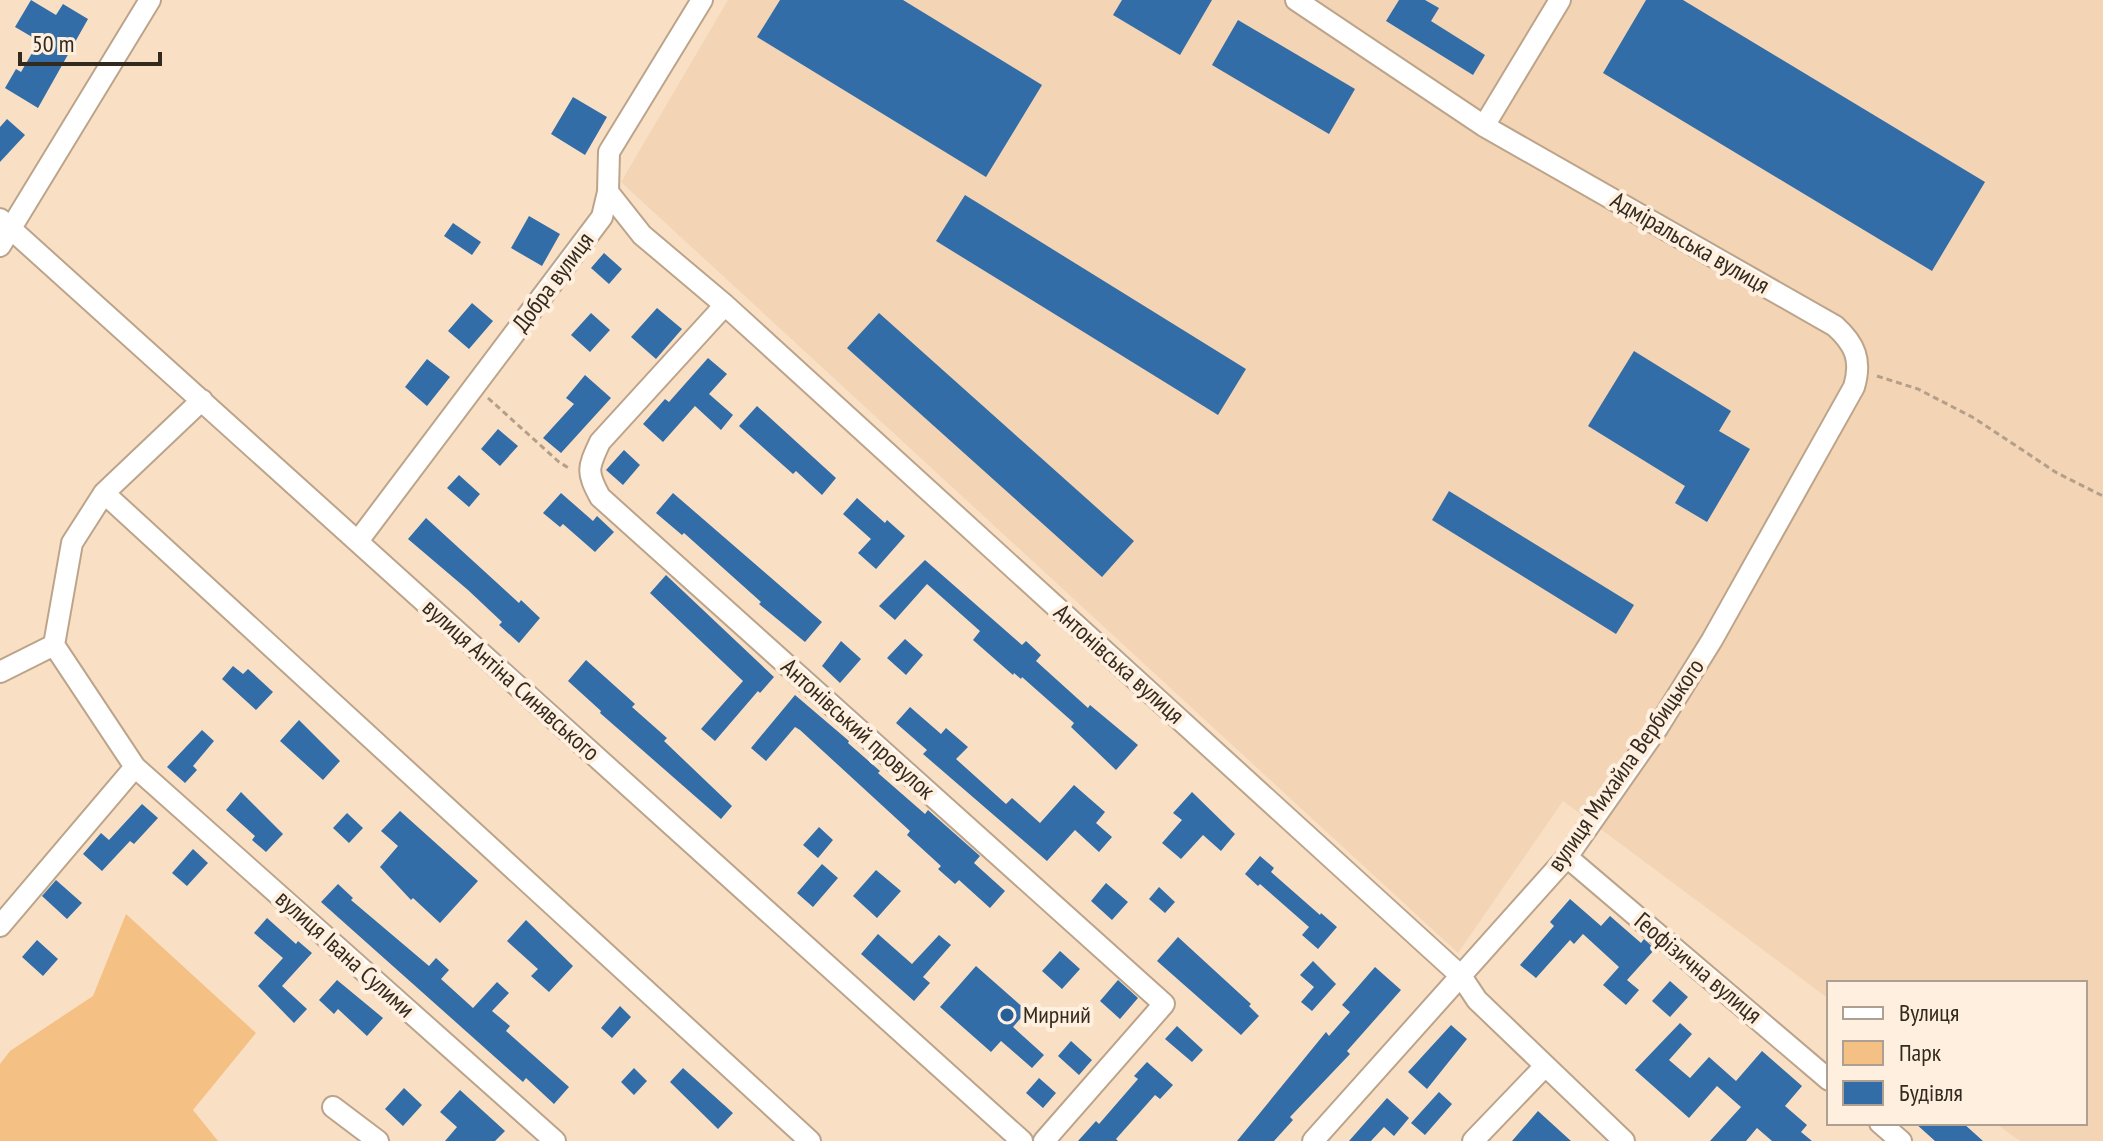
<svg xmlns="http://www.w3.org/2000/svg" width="2103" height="1141" font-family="'PT Sans Narrow',sans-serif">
	<rect width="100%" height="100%" fill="#f9e0c5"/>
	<path fill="#f3d4b4" d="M728,0H2103V1141H2020L1995,1123H2085V983H1829V999L1563,801L1458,953L621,182Z"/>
	<path fill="#f5c084" d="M126,914L256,1033L193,1110L218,1141H0V1064L10,1051L93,996Z"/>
	<path fill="#326da8" d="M31,0L56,15L63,4L88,19L38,108L5,88L16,69L21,72L39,41L15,27Z
		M780,0H903L1042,85L986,177L757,37Z
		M1122,0H1212L1180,55L1113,15Z
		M1399,0H1425L1439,8L1431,21L1485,55L1473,75L1386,21Z
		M1646,0H1683L1985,182L1932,271L1603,73Z
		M1238,20L1355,89L1329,134L1212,65Z
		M573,97L607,117L585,155L551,134Z
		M7,119L25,135L0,162V127Z
		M965,195L1246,369L1218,415L936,241Z
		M529,216L560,234L542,266L511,248Z
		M453,223L481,242L472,255L444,236Z
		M604,253L622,269L609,284L591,268Z
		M472,303L493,321L469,349L448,331Z
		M657,308L682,329L656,359L631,337Z
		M591,313L610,330L590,352L571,335Z
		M879,313L1134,541L1102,577L847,348Z
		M1634,351L1731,411L1719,431L1750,449L1707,522L1675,503L1685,486L1588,426Z
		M708,358L727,374L709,394L733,415L721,430L695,406L663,442L643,424L665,399L669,402Z
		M427,359L450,377L427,406L405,387Z
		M585,375L611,398L561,453L543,438L574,404L566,398Z
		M757,406L836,478L822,495L796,471L793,474L739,426Z
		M498,429L518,446L500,466L481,449Z
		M624,450L640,465L623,485L606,470Z
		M459,475L480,494L469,507L447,488Z
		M1449,491L1634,605L1616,634L1432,520Z
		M561,493L593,521L597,516L614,532L595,552L563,524L560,527L543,513Z
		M673,493L822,622L805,642L759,604L761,602L684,533L682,535L656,513Z
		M857,498L885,523L887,520L905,536L876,569L858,553L871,539L843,514Z
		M426,518L519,603L521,600L540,618L519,643L499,625L502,622L468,590L408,539Z
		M925,560L1022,645L1026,641L1041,655L1036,661L1088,708L1090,705L1138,745L1116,770L1071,727L1074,723L1022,677L1021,679L1014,673L1013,675L973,640L980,631L927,584L895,620L879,606Z
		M666,575L774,677L760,693L758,691L715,741L701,729L743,681L650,593Z
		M905,639L923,655L906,675L887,658Z
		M841,641L861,659L840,683L822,666Z
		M586,660L635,704L632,707L667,738L664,741L732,806L721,819L600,713L601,711L568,681Z
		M233,666L243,674L248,669L273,692L256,710L222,679Z
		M795,695L849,741L848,743L880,771L878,773L925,814L928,810L980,856L974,863L1005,891L990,908L959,880L955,884L938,869L941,866L907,835L910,831L800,730L795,727L766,761L751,748Z
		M910,707L941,734L946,728L968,747L956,759L1006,804L1012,798L1040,823L1074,785L1105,812L1096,823L1112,837L1099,852L1075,830L1047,861L923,754L927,750L896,723Z
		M299,720L340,761L323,780L280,741Z
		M202,730L214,741L193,766L197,770L185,783L167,767Z
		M241,792L283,834L266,852L252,840L255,836L226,810Z
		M1192,792L1235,834L1221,851L1203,835L1181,859L1162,843L1182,820L1173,813Z
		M142,804L158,818L134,844L130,841L102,871L83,854L101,833L109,840Z
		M400,811L478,881L440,923L413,898L411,900L380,867L398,846L381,831Z
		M347,813L363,828L349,843L333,828Z
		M819,827L833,840L818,858L803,845Z
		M193,849L208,863L187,886L172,873Z
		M1260,856L1274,868L1271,872L1320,915L1321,913L1337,927L1318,949L1302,935L1309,927L1260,884L1258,886L1245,874Z
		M822,864L838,878L813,907L797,893Z
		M876,870L901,891L877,918L853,896Z
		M56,880L82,903L67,919L42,896Z
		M1106,883L1128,902L1112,920L1091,901Z
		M338,884L353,898L351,900L429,966L436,958L449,970L441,979L473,1008L497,982L509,993L492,1011L510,1026L506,1031L569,1087L554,1104L526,1078L523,1082L321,902Z
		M1159,887L1175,902L1165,913L1149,899Z
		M1570,899L1601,926L1610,916L1641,943L1644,939L1655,949L1627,980L1639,990L1626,1005L1603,985L1619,967L1583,934L1574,944L1570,940L1536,978L1520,965L1554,926L1550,922Z
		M267,918L296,944L298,941L312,953L282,986L307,1009L294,1023L258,986L283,958L254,933Z
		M526,920L573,966L549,992L531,976L538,969L507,941Z
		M878,934L912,964L939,935L951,945L923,977L930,983L914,1001L861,954Z
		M1178,937L1251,1004L1249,1006L1259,1016L1241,1035L1157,961Z
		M37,940L58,959L43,976L22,957Z
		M1060,951L1080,969L1062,989L1042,971Z
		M1313,961L1336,984L1312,1011L1301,1002L1314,987L1300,975Z
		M976,966L1027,1011L1013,1027L1044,1055L1032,1068L1001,1041L991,1052L940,1007Z
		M1375,967L1401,990L1347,1051L1350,1054L1290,1117L1293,1120L1274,1141H1237L1326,1032L1329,1036L1350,1012L1342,1005Z
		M337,980L383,1018L367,1036L338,1009L334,1014L319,1000Z
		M1118,980L1138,998L1120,1019L1100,1001Z
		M1670,981L1688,997L1670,1017L1652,1001Z
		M620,1006L631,1017L612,1038L601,1028Z
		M1680,1023L1692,1034L1669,1060L1690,1078L1709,1057L1736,1081L1762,1051L1802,1086L1785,1106L1807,1125L1801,1132L1812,1141H1772L1757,1128L1746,1141H1710L1741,1107L1717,1086L1689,1118L1635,1070Z
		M1451,1025L1467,1039L1427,1089L1408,1072Z
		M1177,1026L1203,1050L1192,1062L1165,1039Z
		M1071,1041L1092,1060L1079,1075L1058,1056Z
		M1147,1062L1173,1085L1160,1099L1155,1095L1116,1139L1118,1141H1078L1096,1121L1099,1124L1138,1079L1134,1076Z
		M634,1068L647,1081L634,1095L621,1082Z
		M683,1068L733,1113L718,1129L670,1082Z
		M1039,1078L1056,1093L1043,1108L1026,1093Z
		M404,1088L422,1105L403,1126L385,1109Z
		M460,1090L505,1131L495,1141H445L457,1127L440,1112Z
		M1439,1092L1452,1104L1425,1135L1411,1123Z
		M1387,1098L1409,1118L1394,1136L1384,1127L1371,1141H1349Z
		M1538,1111L1571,1141H1512Z
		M1915,1123H1963L1983,1141H1935Z"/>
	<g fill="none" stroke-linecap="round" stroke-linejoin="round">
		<defs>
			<path id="minor" d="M1296,0L1484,126L1835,326C1855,344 1862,360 1854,387L1712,640L1658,727L1567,857L1313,1141
				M1484,126L1560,0
				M608,192L642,235L725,305L1461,976L1477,1000L1624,1141
				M0,219L1022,1141
				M0,246L150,0
				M725,305L600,442C588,468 586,471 600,497L1164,1004L1044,1141
				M202,400L104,493L72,543L54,645L135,767L555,1141
				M104,493L810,1141
				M358,541L602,217L608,192L609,152L702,0
				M0,672L54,645
				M1567,857L1829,1080
				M0,926L135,767
				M333,1107L378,1141
				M1880,1123L1901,1141
				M1473,1141L1545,1066"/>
		</defs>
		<use href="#minor" stroke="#bca48b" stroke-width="24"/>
		<path stroke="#b39f8a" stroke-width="3" stroke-dasharray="6 4" stroke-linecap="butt" d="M1877,376L1918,389L1974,418L2057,473L2103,496
			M488,398L559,462L570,469"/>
		<use href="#minor" stroke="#fff" stroke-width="20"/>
	</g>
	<circle fill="#275e96" stroke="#ffefdf" stroke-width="3" cx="1007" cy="1015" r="8"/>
	<g text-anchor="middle" stroke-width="8" stroke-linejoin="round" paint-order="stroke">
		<g font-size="24" fill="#332a1f" stroke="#ffefdf">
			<text transform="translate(1690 243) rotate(30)" y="8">Адміральська вулиця</text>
			<text transform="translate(553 282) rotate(-53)" y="8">Добра вулиця</text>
			<text transform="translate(1119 664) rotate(42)" y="8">Антонівська вулиця</text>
			<text transform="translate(511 680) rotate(42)" y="8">вулиця Антіна Синявського</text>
			<text transform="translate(858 729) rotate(42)" y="8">Антонівський провулок</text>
			<text transform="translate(1626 765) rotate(-55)" y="8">вулиця Михайла Вербицького</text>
			<text transform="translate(345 954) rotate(42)" y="8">вулиця Івана Сулими</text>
			<text transform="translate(1698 968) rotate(40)" y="8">Геофізична вулиця</text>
		</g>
		<g font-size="24" fill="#332a1f" stroke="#ffefdf" text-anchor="start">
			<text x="1023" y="1023">Мирний</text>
		</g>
	</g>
	<rect x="1827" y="981" width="260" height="144" fill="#ffefdf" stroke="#ada092" stroke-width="2"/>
	<rect x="1843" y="1007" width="40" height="12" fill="#ffffff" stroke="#ada092" stroke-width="2"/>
	<text x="1899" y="1021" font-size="24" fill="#332a1f">Вулиця</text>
	<rect x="1843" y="1041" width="40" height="24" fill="#f5c084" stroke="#ada092" stroke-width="2"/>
	<text x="1899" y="1061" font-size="24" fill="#332a1f">Парк</text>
	<rect x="1843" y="1081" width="40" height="24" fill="#326da8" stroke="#ada092" stroke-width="2"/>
	<text x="1899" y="1101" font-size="24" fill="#332a1f">Будівля</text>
	<path d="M20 52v12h140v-12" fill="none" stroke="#332a1f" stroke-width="4"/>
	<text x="32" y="52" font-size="24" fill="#332a1f" stroke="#ffefdf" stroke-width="6" paint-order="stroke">50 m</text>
</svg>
